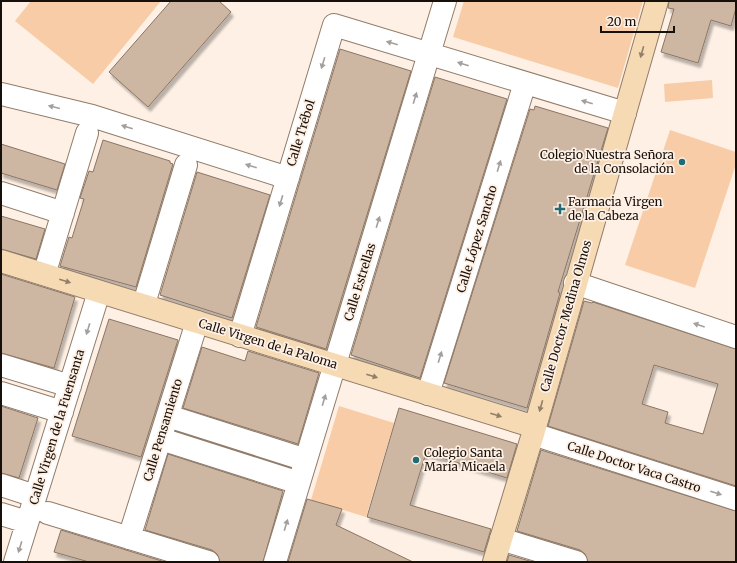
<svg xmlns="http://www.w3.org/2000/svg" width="737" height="563" font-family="Merriweather,serif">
	<defs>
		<filter id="shadow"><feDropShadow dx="2.5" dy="4.5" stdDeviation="1" flood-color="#0004"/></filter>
	</defs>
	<rect width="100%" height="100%" fill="#fef0e4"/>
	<path fill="#f7cca7" d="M31,1H161L93,84L15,21Z
		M464,1H643L618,88L453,37Z
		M712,80L713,98L665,102L664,84Z
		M670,130L736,152V164L695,288L625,265Z
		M339,406L394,423L366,517L311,500Z"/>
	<path fill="#cdb7a3" stroke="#8a7563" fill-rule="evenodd" filter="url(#shadow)" d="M171,1H219L231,12L148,107L109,72Z
		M669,1H736V8L731,26L711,20L698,63L661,52L674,9L668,8Z
		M340,49L411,71L326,349L256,327Z
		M435,77L507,99L420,378L351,355Z
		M535,106L608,128L558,292L560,293L527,408L444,383L530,109L534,110Z
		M103,140L170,161V163L173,164L136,287L60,266L69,237L72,238L84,199L80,198L89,171L93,172Z
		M1,144L65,164L57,190L1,173Z
		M197,172L270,195L232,318L160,295Z
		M1,216L45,229L36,259L1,249Z
		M1,274L75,297L54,368L1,353Z
		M584,301L592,303L593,302L736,349V486L548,426ZM654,365L718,384L703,434L665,423L668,412L642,404Z
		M109,319L178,340L141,457L72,436Z
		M202,347L245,361L248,351L319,373L298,444L183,408Z
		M1,406L38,418L19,478L1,473Z
		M399,408L517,444L507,478L426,453L410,505L491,529L484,552L367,517Z
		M541,450L736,511V562H588L585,554L580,550L517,531Z
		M168,454L283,491L263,562H220L217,554L212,550L145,530Z
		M307,499L342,509L336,525L413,562H288Z
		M61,530L165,562H89L54,552Z
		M509,555L533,562H507Z"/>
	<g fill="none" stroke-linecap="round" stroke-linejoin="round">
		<defs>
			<path id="street" d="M1,94L92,116L288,178
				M1,193L63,213
				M47,265L87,133
				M575,283L736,337
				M146,297L186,165
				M240,336L334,25L625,113
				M1,365L70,386
				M1,393L62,412
				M428,394L525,83
				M168,416L306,460
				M533,434L736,499
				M161,439L299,483
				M1,485L35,496
				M48,513L208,562
				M1,514L27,522
				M129,538L197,322
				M501,539L576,562
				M15,562L99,292
				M275,562L445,1"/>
			<path id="secondary" d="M1,261L535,427
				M494,562L533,434L657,1"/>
		</defs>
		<use href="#street" stroke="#917c6a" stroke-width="24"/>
		<use href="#secondary" stroke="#917c6a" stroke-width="24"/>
		<use href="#street" stroke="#fff" stroke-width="22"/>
		<use href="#secondary" stroke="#f6dab4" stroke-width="22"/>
	</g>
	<defs><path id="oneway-solid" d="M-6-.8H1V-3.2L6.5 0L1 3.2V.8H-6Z"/></defs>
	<g fill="#a29f9d">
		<use href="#oneway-solid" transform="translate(392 43) rotate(-164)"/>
		<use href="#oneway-solid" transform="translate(323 63) rotate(107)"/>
		<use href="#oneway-solid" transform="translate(463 64) rotate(-163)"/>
		<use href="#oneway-solid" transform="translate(415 98) rotate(-73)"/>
		<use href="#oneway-solid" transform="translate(587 102) rotate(-164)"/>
		<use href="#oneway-solid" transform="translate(54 107) rotate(-166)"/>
		<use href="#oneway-solid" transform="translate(127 127) rotate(-163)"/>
		<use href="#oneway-solid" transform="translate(251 166) rotate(-163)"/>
		<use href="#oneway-solid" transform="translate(499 166) rotate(-73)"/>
		<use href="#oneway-solid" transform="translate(281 201) rotate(107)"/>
		<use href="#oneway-solid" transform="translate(378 222) rotate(-73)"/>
		<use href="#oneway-solid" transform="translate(699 325) rotate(-161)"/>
		<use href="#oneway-solid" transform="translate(88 329) rotate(107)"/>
		<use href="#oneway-solid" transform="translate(440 357) rotate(-73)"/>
		<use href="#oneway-solid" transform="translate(324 400) rotate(-73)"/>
		<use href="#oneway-solid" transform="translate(716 493) rotate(18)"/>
		<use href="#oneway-solid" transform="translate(286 525) rotate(-73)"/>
		<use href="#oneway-solid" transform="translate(20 547) rotate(107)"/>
	</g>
	<g fill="#927f67">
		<use href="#oneway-solid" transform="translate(642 52) rotate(106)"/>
		<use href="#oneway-solid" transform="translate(65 281) rotate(17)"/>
		<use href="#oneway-solid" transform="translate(372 376) rotate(18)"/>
		<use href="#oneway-solid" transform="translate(541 406) rotate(106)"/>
		<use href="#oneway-solid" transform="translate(496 415) rotate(17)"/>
	</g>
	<g fill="#206b74" stroke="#fef0e4" stroke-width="1.5">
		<circle cx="682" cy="162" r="4"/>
		<path d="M558 203h4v4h4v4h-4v4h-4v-4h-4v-4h4z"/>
		<circle cx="416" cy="460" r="4"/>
	</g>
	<g text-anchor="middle" stroke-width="3.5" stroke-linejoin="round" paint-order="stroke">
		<g font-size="12" fill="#170f09" stroke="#fef0e4">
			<text transform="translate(301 133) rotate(-73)" y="4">Calle Trébol</text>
			<text transform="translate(477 239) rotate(-73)" y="4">Calle López Sancho</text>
			<text transform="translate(360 282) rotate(-73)" y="4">Calle Estrellas</text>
			<text transform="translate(566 316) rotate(-74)" y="4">Calle Doctor Medina Olmos</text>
			<text transform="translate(268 344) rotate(17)" y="4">Calle Virgen de la Paloma</text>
			<text transform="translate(57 427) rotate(-73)" y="4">Calle Virgen de la Fuensanta</text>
			<text transform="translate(163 430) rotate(-73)" y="4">Calle Pensamiento</text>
			<text transform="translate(634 467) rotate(18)" y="4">Calle Doctor Vaca Castro</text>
		</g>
		<g font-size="12" fill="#170f09" stroke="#fef0e4" text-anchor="start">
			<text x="674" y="159" text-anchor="end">Colegio Nuestra Señora<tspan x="674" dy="14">de la Consolación</tspan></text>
			<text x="568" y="206">Farmacia Virgen<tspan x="568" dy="14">de la Cabeza</tspan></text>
			<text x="424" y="457">Colegio Santa<tspan x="424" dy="14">María Micaela</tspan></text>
		</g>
	</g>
	<rect width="737" height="563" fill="none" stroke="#170f09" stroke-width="4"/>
	<path d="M601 26v6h73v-6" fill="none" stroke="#170f09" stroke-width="2"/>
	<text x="607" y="26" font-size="12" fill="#170f09" stroke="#fef0e4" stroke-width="3" paint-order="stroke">20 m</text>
</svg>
